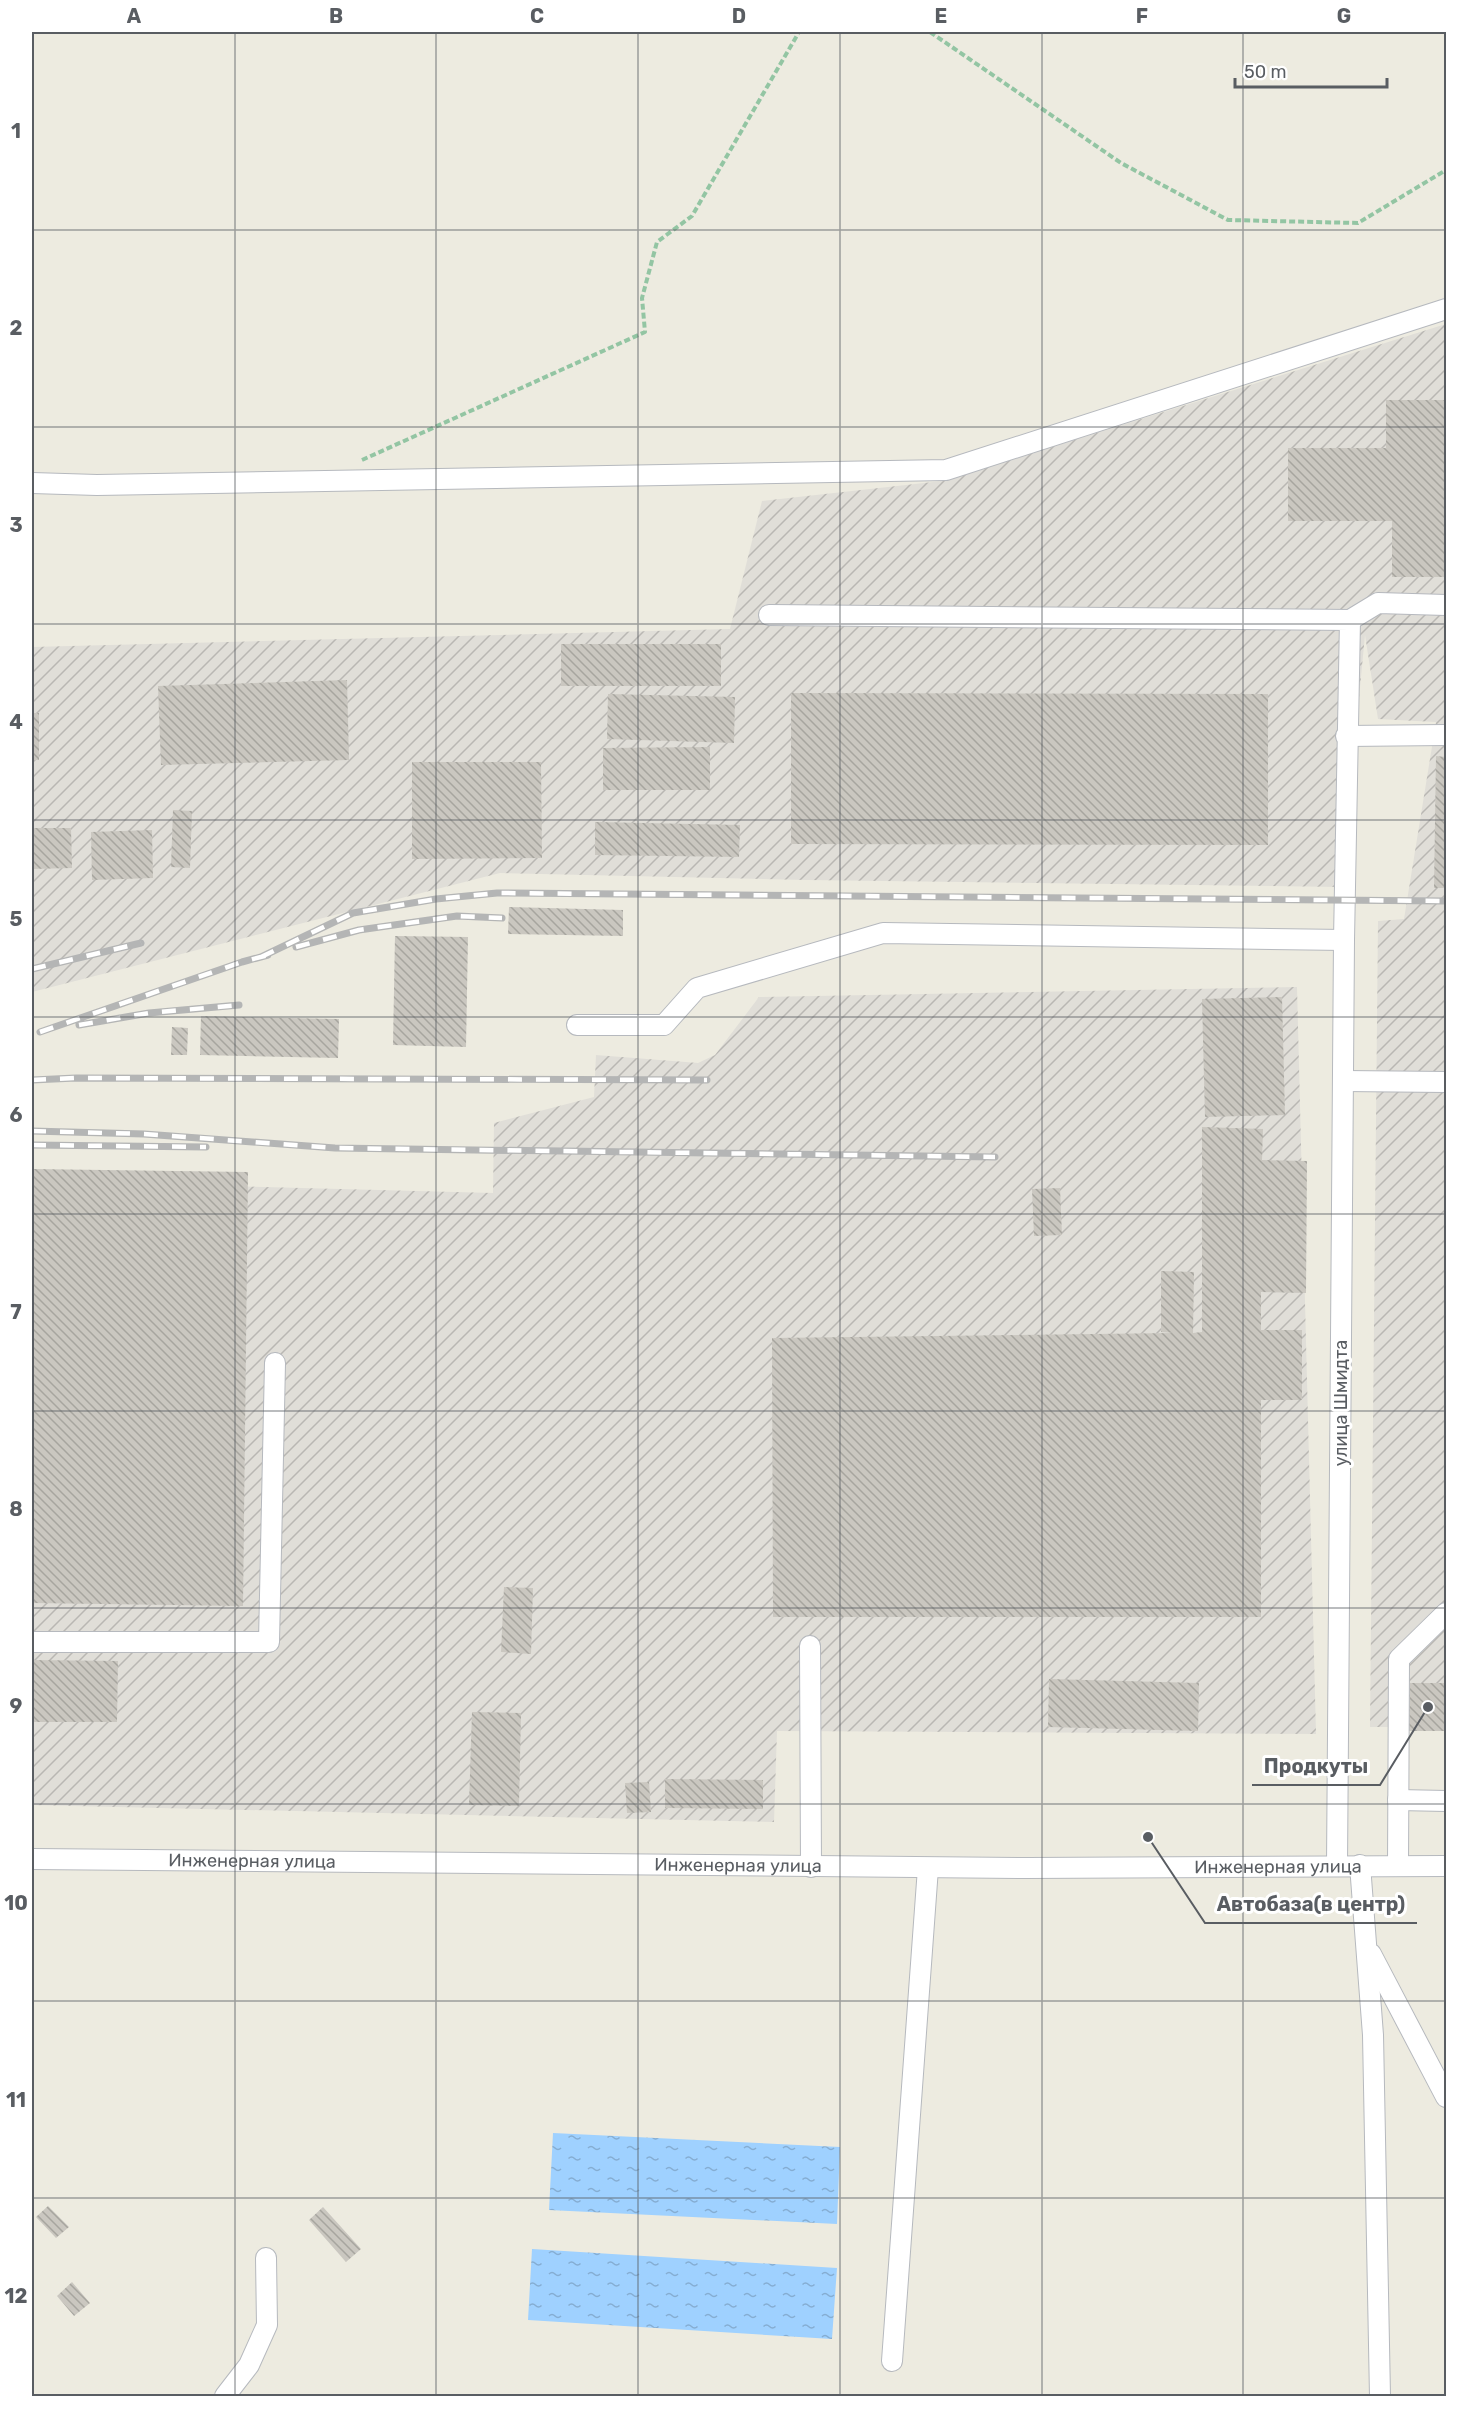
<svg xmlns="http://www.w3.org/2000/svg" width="1478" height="2428" font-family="Rubik,sans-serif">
	<defs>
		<pattern id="industrial-furrows" width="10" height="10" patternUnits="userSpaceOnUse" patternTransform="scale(1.5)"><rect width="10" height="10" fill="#e0ded8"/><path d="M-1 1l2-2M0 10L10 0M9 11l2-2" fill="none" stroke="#b9b7b3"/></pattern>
		<pattern id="water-ripples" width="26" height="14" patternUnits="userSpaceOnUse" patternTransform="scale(1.5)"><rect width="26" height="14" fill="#9fd1ff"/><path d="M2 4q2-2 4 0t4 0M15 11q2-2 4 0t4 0" fill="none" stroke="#85add2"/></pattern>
		<pattern id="building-back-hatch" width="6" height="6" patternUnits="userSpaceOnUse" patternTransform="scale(1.5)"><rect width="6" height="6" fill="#cac7c0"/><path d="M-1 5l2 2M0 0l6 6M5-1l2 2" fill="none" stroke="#a7a59f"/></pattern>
	</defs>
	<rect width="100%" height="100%" fill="#edebe0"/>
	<path fill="url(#industrial-furrows)" d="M1446,324V1727H1370L1378,921L1404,919L1436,722L1378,719L1365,635L1341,887L807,880L500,873L32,992V647L730,629L762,501L942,481Z
		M1297,987L1316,1734L777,1731L774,1822L32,1805V1181L493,1193L494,1123L594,1097L596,1055L698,1063L715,1055L759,997Z"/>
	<path fill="url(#water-ripples)" d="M553,2133L840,2147L837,2224L549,2210Z
		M532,2249L837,2268L832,2339L528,2320Z"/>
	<path fill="url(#building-back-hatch)" d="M1386,400H1446V577H1392V521H1288V448H1386Z
		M561,644H721V686H561Z
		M347,680L349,760L161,765L158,686Z
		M791,693L1268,694V845L791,844Z
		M608,694L735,697L734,743L607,739Z
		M32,713H39V760H32Z
		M710,747V790H603V748Z
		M1436,756L1446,757V888H1434Z
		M412,762H541L542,858L412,859Z
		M173,810L192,811L190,868L171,867Z
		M595,822L740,825L739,857L595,855Z
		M32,828H71L72,868L32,869Z
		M152,830L153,878L92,880L91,832Z
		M509,907L623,910V936L508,934Z
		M395,936L468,937L466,1047L393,1045Z
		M1282,997L1285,1115L1205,1117L1202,999Z
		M201,1016L339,1019L338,1058L200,1055Z
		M172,1027L188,1028L187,1055H171Z
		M1202,1127L1263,1129L1262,1160L1307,1161L1306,1293L1261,1292V1330H1302V1400H1261V1617H773L772,1338L1174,1333L1161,1332V1271L1194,1272L1193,1333L1202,1332Z
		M32,1169L248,1172L243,1606L32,1603Z
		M1060,1188L1062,1235L1034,1236L1032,1189Z
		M504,1587L533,1588L531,1654L501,1652Z
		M32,1660L118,1661L117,1722H32Z
		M1049,1679L1199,1683L1198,1731L1048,1727Z
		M1410,1683H1446V1731H1409Z
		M472,1712L521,1713L519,1806L469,1805Z
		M665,1779L763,1780V1809L665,1808Z
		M649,1782L651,1812L627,1813L625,1783Z
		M48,2206L69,2227L56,2238L36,2217Z
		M323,2207L361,2249L346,2262L309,2220Z
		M72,2282L90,2303L74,2316L57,2296Z"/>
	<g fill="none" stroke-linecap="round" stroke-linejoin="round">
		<defs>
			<g id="minor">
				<path d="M32,483L97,485L946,470L1446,309"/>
				<path d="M769,615L1350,620L1344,940L1337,1866"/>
				<path d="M1350,620L1378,603L1446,605"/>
				<path d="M1346,736L1446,735"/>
				<path d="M577,1025H664L697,988L883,933L1344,940"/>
				<path d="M1344,1081L1446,1082"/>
				<path d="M32,1642H269L275,1363"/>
				<path d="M810,1646L811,1867"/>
				<path d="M1398,1800L1446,1801"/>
				<path id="s1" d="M32,1859L1028,1868L1446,1866"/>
				<path d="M1360,1865L1373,2035L1380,2396"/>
				<path d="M1398,1866L1399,1659L1446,1613"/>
				<path d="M1371,1954L1446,2097"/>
				<path d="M892,2361L928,1868"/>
				<path d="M225,2396L249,2365L267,2325L266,2258"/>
			</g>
		</defs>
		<use href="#minor" stroke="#b6b9be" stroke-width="22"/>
		<path stroke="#93c5a3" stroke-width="4" stroke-dasharray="6 3" stroke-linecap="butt" d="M930,32L1121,163L1228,220L1358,223L1446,170
			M362,460L645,332L642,298L657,242L692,216L799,32"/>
		<use href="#minor" stroke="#fff" stroke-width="20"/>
		<defs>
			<path id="rail" d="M296,947L359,930L457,916L502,918
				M261,957L353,913L436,899L497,893L1446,901
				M32,969L141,943
				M79,1025L149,1013L239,1005
				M40,1032L242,962L268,955
				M32,1080L76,1078L707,1080
				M32,1131L144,1134L335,1148L995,1157
				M32,1145L206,1147"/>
		</defs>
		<use href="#rail" stroke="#b4b5b5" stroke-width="7"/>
		<use href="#rail" stroke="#fff" stroke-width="4.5" stroke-dasharray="14" stroke-linecap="butt"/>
	</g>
	<path fill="none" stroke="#595d62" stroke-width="1.5" stroke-opacity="0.55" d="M235,32V2396M436,32V2396M638,32V2396M840,32V2396M1042,32V2396M1243,32V2396M32,230H1446M32,427H1446M32,624H1446M32,820H1446M32,1017H1446M32,1214H1446M32,1411H1446M32,1608H1446M32,1804H1446M32,2001H1446M32,2198H1446"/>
	<g text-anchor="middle" stroke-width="6" stroke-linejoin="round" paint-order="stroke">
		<g font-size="18" fill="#595d62" stroke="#fff">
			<text transform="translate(1341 1403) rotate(-90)" y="6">улица Шмидта</text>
			<text dy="6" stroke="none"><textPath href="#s1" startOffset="220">Инженерная улица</textPath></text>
			<text dy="6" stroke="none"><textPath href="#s1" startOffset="706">Инженерная улица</textPath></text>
			<text dy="6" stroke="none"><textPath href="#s1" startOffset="1246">Инженерная улица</textPath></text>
		</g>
	</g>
	<path fill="none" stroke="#595d62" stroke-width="2" d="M1428 1707L1380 1785H1252M1148 1837L1205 1923H1417"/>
	<g fill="#595d62" stroke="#fff" stroke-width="2">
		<circle cx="1428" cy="1707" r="6"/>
		<circle cx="1148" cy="1837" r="6"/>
	</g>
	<g font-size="20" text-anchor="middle" font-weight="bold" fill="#595d62" stroke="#fff" stroke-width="6" stroke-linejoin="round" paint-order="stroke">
		<text x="1316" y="1773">Продкуты</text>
		<text x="1311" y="1911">Автобаза(в центр)</text>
	</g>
	<rect width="1478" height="2428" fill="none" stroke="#ffffff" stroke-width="66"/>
	<path d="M1235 78v9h152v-9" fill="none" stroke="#595d62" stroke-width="3"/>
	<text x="1244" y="78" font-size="18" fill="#595d62" stroke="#ffffff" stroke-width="4.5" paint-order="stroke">50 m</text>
	<rect x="33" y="33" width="1412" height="2362" fill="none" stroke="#595d62" stroke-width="2"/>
	<g font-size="20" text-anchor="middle" font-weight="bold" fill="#595d62">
		<text x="134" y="23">A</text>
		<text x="336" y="23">B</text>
		<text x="537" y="23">C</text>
		<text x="739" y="23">D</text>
		<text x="941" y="23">E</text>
		<text x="1142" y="23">F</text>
		<text x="1344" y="23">G</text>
		<text x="16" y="138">1</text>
		<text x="16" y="335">2</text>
		<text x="16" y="532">3</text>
		<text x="16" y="729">4</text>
		<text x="16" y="926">5</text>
		<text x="16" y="1122">6</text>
		<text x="16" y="1319">7</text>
		<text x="16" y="1516">8</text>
		<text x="16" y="1713">9</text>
		<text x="16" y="1910">10</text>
		<text x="16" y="2107">11</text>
		<text x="16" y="2303">12</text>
	</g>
</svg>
